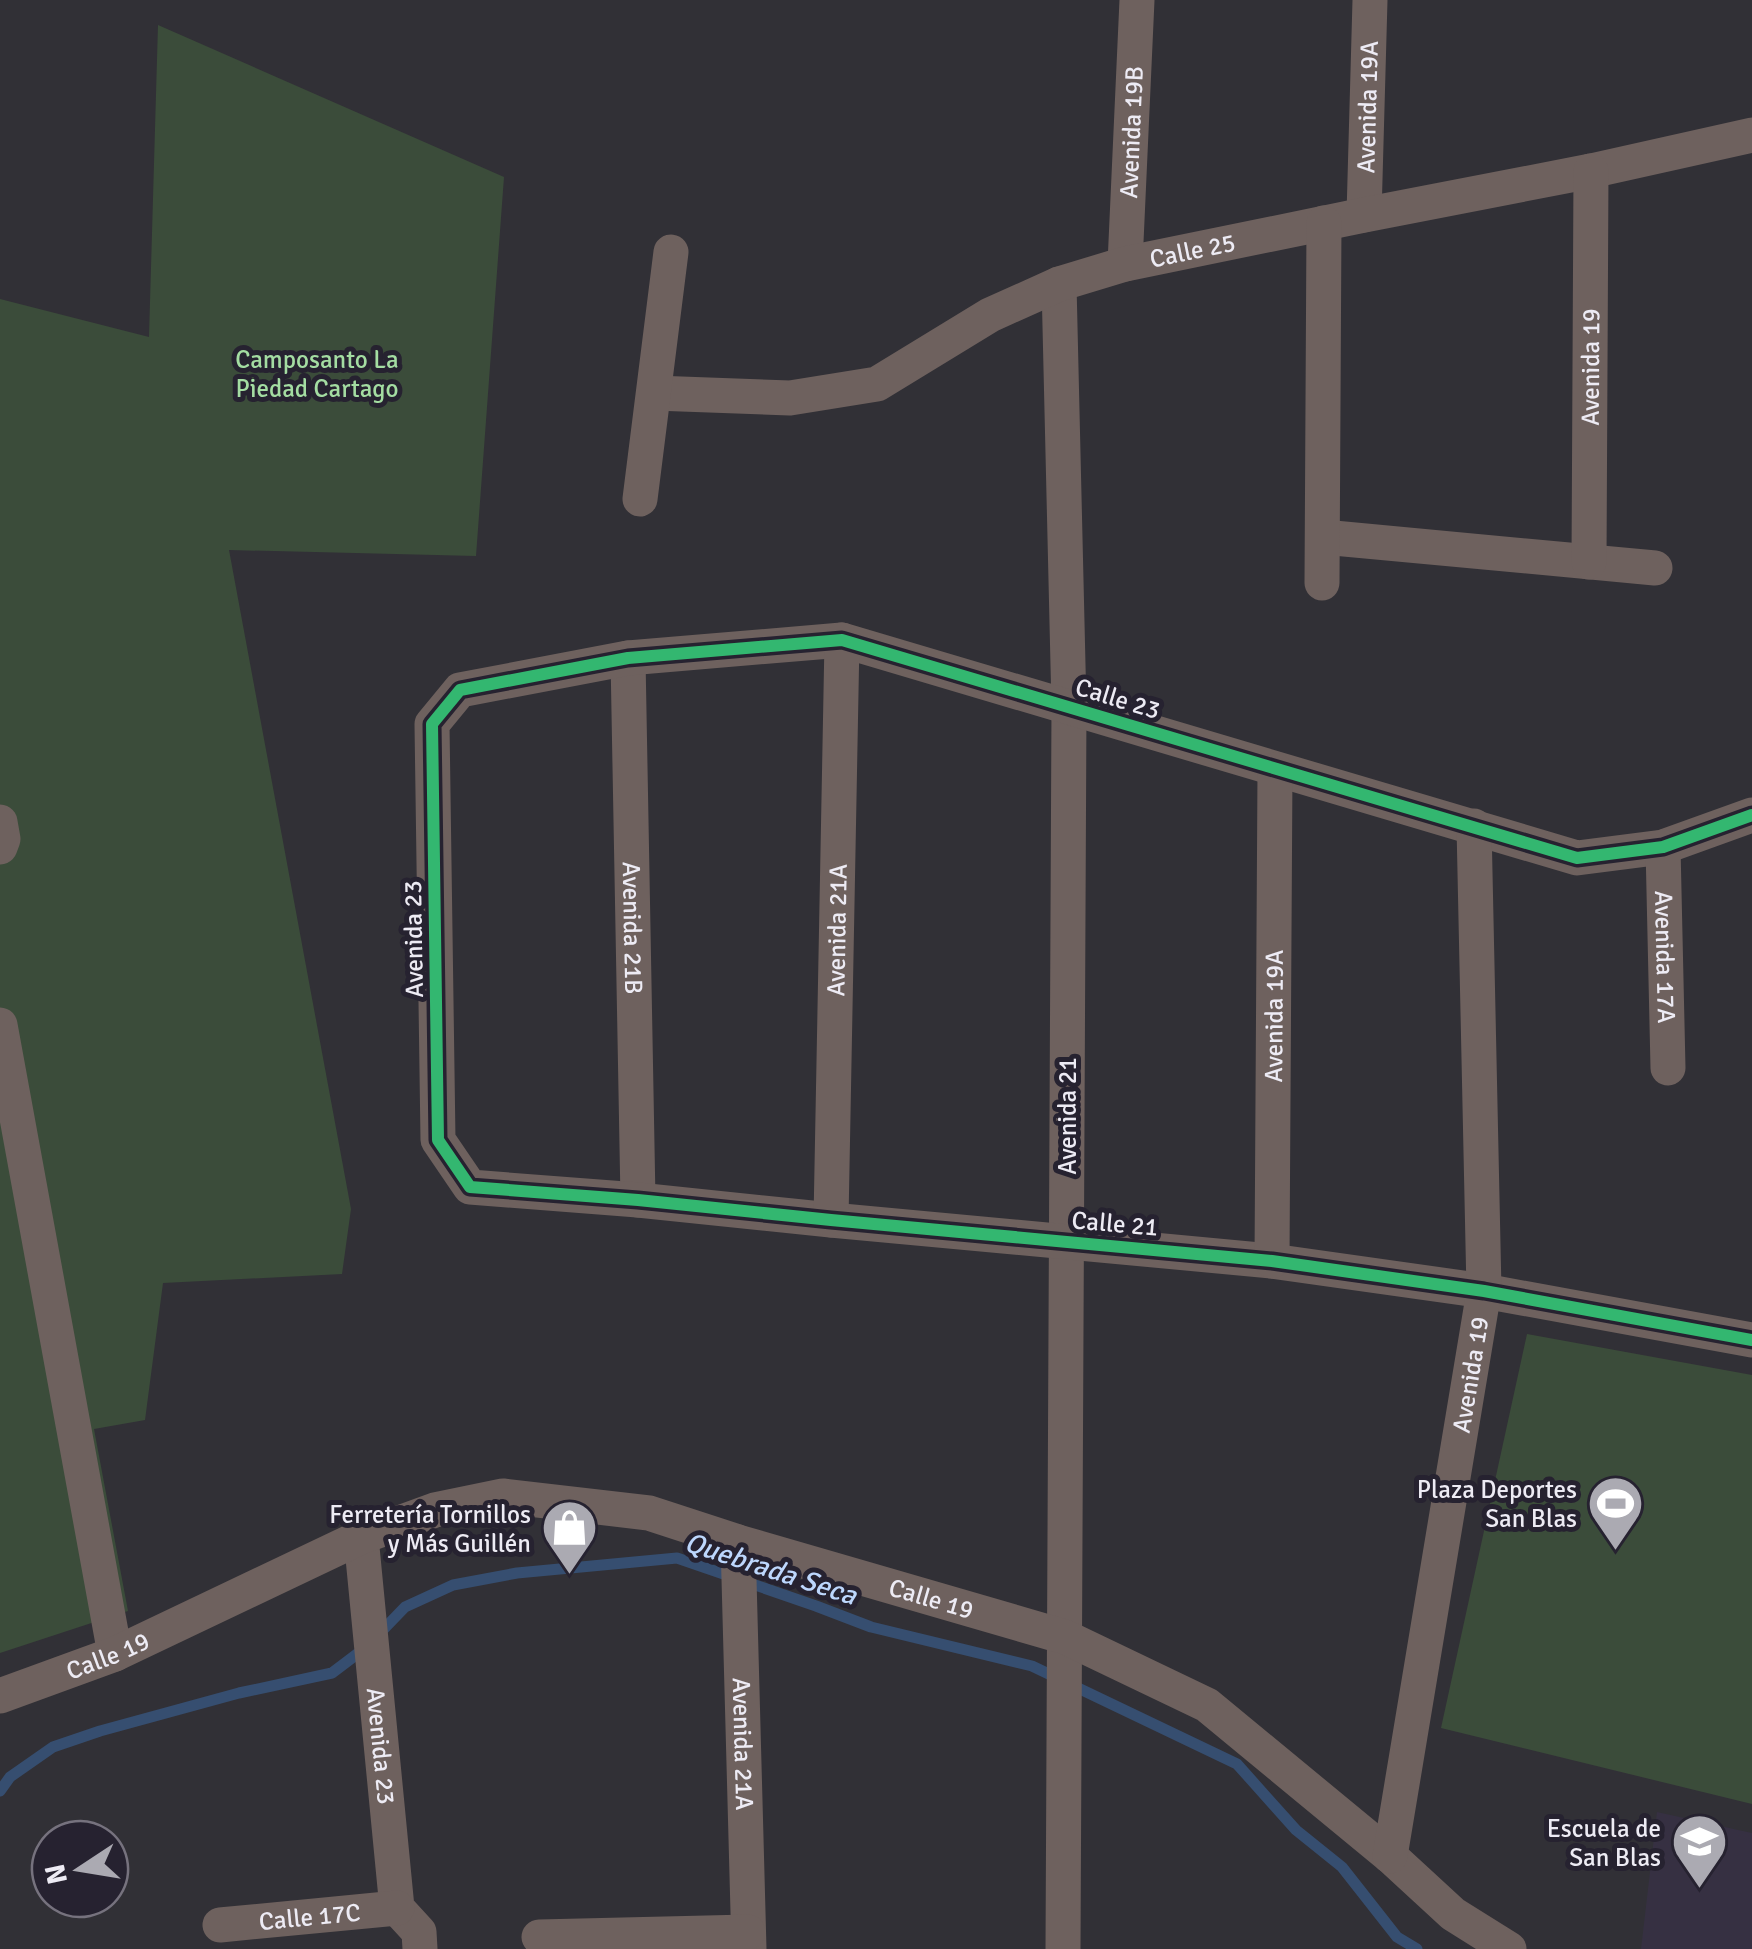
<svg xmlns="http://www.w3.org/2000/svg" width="1752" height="1949" font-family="Signika,sans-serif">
	<rect width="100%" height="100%" fill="#313036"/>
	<path fill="#363042" d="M1657,1812L1752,1833V1949H1641Z"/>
	<path fill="#3b4c3a" d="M158,25L504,177L476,556L229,550L351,1209L342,1274L163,1283L145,1420L94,1429L128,1611L0,1653V299L149,337Z
		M1527,1334L1752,1375V1804L1441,1728Z"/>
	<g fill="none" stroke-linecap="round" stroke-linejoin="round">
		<path stroke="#364e70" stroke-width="11" d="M378,1635L405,1607L453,1585L517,1573L677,1558L816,1606L871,1627L1032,1666L1237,1764L1296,1830L1342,1867L1397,1937L1417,1949
			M0,1791L10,1777L53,1747L100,1731L239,1693L332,1673L365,1648"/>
		<g stroke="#6e615e" stroke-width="35">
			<path id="s1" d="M1364,215L1370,0"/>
			<path id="s2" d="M1125,264L1137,0"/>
			<path d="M1059,284L1069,707L1063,1949"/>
			<path id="s3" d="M654,393L790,398L877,384L990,315L1059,284L1125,264L1364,215L1591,171L1752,135"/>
			<path d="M640,499L671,252"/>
			<path d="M1323,537L1655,568"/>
			<path id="s4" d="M1589,562L1591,171"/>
			<path d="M1322,583L1324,223"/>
			<path id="s5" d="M628,658L638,1200"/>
			<path d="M1752,815L1663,847L1577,858L842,640L628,658L460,690L432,724L438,1140L470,1187L638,1200L831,1220L1272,1261L1484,1291L1752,1340"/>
			<path d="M0,822L3,839L0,847"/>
			<path id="s6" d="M1663,847L1668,1068"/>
			<path d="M0,1025L115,1654"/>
			<path id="s7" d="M831,1220L842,640"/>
			<path id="s8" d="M1272,1261L1275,770"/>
			<path id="s9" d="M361,1537L397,1908L419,1932L420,1949"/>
			<path id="s10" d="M738,1542L749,1949"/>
			<path id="s11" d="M0,1696L115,1654L361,1537L435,1510L503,1496L649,1513L738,1542L1065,1637L1207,1705L1390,1856L1453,1914L1509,1949"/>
			<path id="s12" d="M1390,1856L1484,1291L1474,826"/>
			<path id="s13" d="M220,1925L397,1908"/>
			<path d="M539,1937L748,1932"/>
		</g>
		<defs>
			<path id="cycleway" d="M1752,815L1663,847L1577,858L842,640L628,658L460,690L432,724L438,1140L470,1187L638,1200L831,1220L1272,1261L1484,1291L1752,1340"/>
		</defs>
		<use href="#cycleway" stroke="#262230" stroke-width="19"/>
		<use href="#cycleway" stroke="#33b770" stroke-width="12"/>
	</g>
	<defs>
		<symbol id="stadium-pin" viewBox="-11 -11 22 30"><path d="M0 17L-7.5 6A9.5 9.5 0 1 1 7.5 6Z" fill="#abaab2" stroke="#262230"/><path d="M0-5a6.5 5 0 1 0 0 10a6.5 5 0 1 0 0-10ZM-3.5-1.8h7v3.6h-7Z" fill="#fff"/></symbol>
		<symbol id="shop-pin" viewBox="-11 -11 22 30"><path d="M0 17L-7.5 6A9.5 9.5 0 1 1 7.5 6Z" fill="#abaab2" stroke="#262230"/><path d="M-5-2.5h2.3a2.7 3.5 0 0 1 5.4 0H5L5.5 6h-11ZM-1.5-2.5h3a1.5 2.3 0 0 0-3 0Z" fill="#fff"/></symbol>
		<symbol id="school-pin" viewBox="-11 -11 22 30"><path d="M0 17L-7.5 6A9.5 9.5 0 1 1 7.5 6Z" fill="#abaab2" stroke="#262230"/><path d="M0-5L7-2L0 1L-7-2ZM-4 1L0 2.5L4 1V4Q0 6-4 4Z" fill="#fff"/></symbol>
	</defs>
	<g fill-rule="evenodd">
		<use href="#stadium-pin" x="1584" y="1472" width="63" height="86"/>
		<use href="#shop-pin" x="538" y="1496" width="63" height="86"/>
		<use href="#school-pin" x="1668" y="1810" width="63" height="86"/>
	</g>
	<g text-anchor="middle" stroke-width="10" stroke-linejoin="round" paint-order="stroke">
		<g font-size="25" fill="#edebf4" stroke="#262230">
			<text dy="9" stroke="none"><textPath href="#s1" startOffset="108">Avenida 19A</textPath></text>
			<text dy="9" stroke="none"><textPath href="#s2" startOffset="132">Avenida 19B</textPath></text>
			<text dy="9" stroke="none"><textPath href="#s3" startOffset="570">Calle 25</textPath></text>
			<text dy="9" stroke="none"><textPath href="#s4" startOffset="195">Avenida 19</textPath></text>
			<text transform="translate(1118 698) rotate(17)" y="9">Calle 23</text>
			<text dy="9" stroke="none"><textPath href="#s5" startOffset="270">Avenida 21B</textPath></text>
			<text dy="9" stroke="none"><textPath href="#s7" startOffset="290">Avenida 21A</textPath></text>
			<text transform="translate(413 939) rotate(-91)" y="9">Avenida 23</text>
			<text dy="9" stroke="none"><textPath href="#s6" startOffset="110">Avenida 17A</textPath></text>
			<text dy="9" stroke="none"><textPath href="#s8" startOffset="245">Avenida 19A</textPath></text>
			<text transform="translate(1067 1116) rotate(-90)" y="9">Avenida 21</text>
			<text transform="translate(1115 1223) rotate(5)" y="9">Calle 21</text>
			<text dy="9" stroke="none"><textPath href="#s12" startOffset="488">Avenida 19</textPath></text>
			<text dy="9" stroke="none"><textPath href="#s11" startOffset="985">Calle 19</textPath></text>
			<text dy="9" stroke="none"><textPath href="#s11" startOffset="115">Calle 19</textPath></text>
			<text dy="9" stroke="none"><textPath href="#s10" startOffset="202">Avenida 21A</textPath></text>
			<text dy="9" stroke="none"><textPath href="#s9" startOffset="210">Avenida 23</textPath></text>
			<text dy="9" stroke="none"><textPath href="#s13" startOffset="90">Calle 17C</textPath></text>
		</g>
		<g font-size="25" fill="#a4dda2" stroke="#262230">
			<text x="317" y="368">Camposanto La<tspan x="317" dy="29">Piedad Cartago</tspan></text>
		</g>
		<g font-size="25" fill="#edebf4" stroke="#262230" text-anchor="end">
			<text x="1577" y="1498">Plaza Deportes<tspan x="1577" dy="29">San Blas</tspan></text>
			<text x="531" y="1523">Ferretería Tornillos<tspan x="531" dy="29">y Más Guillén</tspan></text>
			<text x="1661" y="1837">Escuela de<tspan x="1661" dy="29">San Blas</tspan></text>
		</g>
		<g font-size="28" font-style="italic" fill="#bdd7fd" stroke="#262230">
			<text transform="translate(771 1568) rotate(18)" y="10">Quebrada Seca</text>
		</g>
	</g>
	<g transform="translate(80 1869) rotate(258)"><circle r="48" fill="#262230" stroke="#76727e" stroke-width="2.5"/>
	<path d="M0-8L18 38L0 25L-18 38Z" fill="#abaab2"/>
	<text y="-15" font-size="28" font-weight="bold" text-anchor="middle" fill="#edebf4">N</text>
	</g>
</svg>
